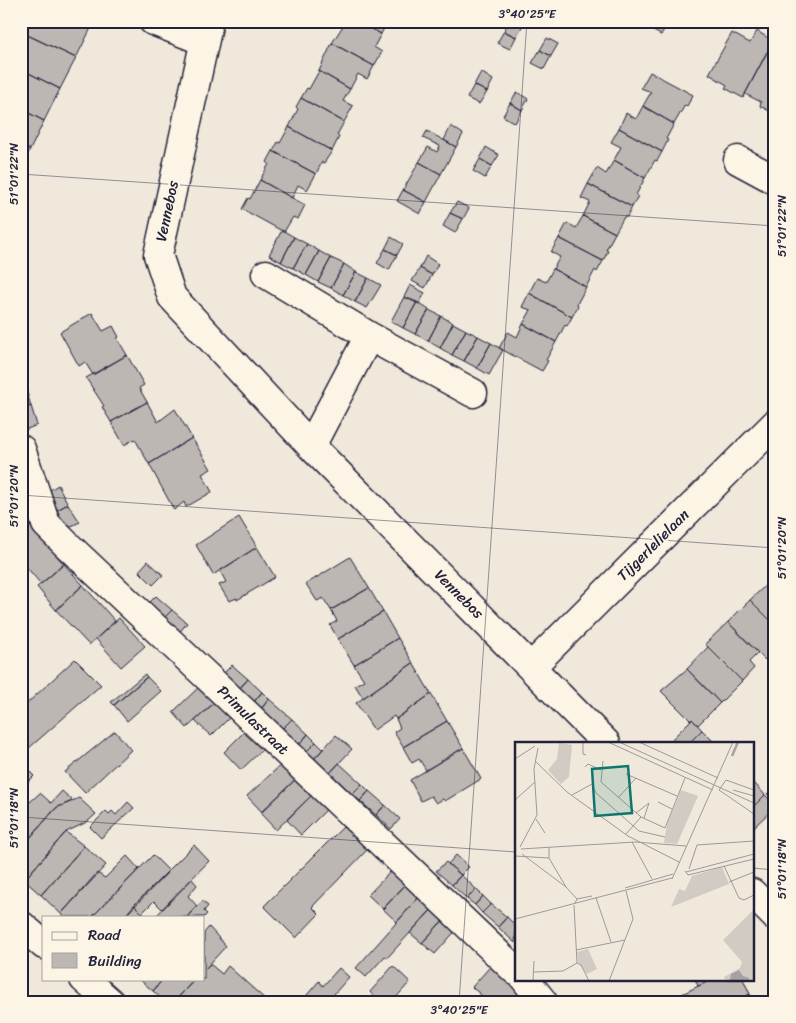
<svg xmlns="http://www.w3.org/2000/svg" width="796" height="1023" font-family="Sriracha,sans-serif">
	<rect width="100%" height="100%" fill="#efe8db"/>
	<filter id="ink" filterUnits="userSpaceOnUse"><feTurbulence type="fractalNoise" baseFrequency=".02" numOctaves="2"/><feDisplacementMap in="SourceGraphic" scale="10" xChannelSelector="R" yChannelSelector="G"/><feConvolveMatrix kernelMatrix="1 2 1 2 8 2 1 2 1" color-interpolation-filters="sRGB"/></filter>
	<g filter="url(#ink)">
		<path fill="#bcb7b3" stroke="#22223b" d="M21,21H78L91,28L76,58L21,32Z
			M346,21H358L381,34L374,47L382,52L374,66L332,43Z
			M358,21H388L381,34Z
			M509,21H517L523,25L516,37L504,31Z
			M642,21H669L661,35L640,24Z
			M504,31L516,37L510,49L497,43Z
			M757,31L773,41L743,98L725,88L727,85L709,74L732,33L750,43Z
			M21,32L76,58L60,89L21,69Z
			M547,38L558,44L551,56L540,50Z
			M332,43L374,66L367,79L358,74L350,89L319,71Z
			M540,50L551,56L544,69L532,63Z
			M767,52L775,56V114L760,106L761,102L745,94Z
			M21,69L60,89L44,121L21,109Z
			M319,71L350,89L343,101L353,106L344,122L301,98L307,88L309,89Z
			M481,72L493,80L487,92L474,85Z
			M650,72L693,95L687,106L685,105L674,124L643,106L651,92L641,88Z
			M474,85L487,92L479,104L467,98Z
			M517,92L528,99L522,110L510,103Z
			M301,98L344,122L337,135L339,137L332,151L289,127L298,109L296,107Z
			M510,103L522,110L515,123L503,116Z
			M643,106L674,124L666,139L668,140L662,152L619,128L626,113L636,119Z
			M21,109L44,121L30,150L21,146Z
			M451,126L463,134L456,147L444,140Z
			M289,127L332,151L324,163L322,162L316,174L273,151L278,142L280,143Z
			M619,128L662,152L657,161L655,160L645,178L614,160L621,147L611,142Z
			M427,131L456,147L441,174L419,162L428,147L437,152L440,146L423,138Z
			M21,146L30,150L21,167Z
			M486,147L499,155L492,166L480,159Z
			M273,151L316,174L307,190L298,185L292,198L260,180L269,164L267,162Z
			M480,159L492,166L485,178L473,171Z
			M614,160L645,178L636,195L638,196L632,207L588,184L597,168L606,174Z
			M419,162L441,174L426,202L403,190Z
			M260,180L305,205L298,219L293,217L284,232L242,209L248,198L250,199Z
			M588,184L632,207L627,217H624L615,233L583,216L590,202L581,198Z
			M403,190L426,202L420,214L397,201Z
			M457,202L469,208L463,219L450,213Z
			M450,213L463,219L455,233L443,226Z
			M583,216L615,233L606,250L608,251L603,261L559,238L567,223L576,228Z
			M282,230L294,237L281,262L269,255Z
			M294,237L307,244L293,268L281,262Z
			M391,237L403,244L397,255L385,249Z
			M559,238L603,261L597,272L595,270L586,287L553,269L560,257L551,252Z
			M307,244L319,251L306,275L293,268Z
			M385,249L397,255L389,270L377,263Z
			M319,251L331,258L318,282L306,275Z
			M426,256L438,264L432,275L420,268Z
			M331,258L344,264L331,288L318,282Z
			M344,264L356,272L343,295L331,288Z
			M420,268L432,275L425,288L412,281Z
			M553,269L586,287L577,304L578,306L572,317L529,293L537,278L546,282Z
			M356,272L368,278L355,302L343,295Z
			M368,278L381,285L367,308L355,302Z
			M410,285L425,293L419,304L404,297Z
			M529,293L572,317L567,326L565,325L556,342L523,324L531,310L522,307Z
			M404,297L417,302L403,328L391,321Z
			M417,302L429,310L415,334L403,328Z
			M429,310L441,316L428,341L415,334Z
			M92,313L103,331L113,326L119,337L117,338L127,355L93,375L85,362L79,366L60,332Z
			M441,316L453,323L440,348L428,341Z
			M453,323L466,330L452,355L440,348Z
			M523,324L556,342L546,360L548,361L542,371L499,348L508,332L517,337Z
			M466,330L478,336L464,361L452,355Z
			M478,336L491,343L477,368L464,361Z
			M491,343L503,350L489,375L477,368Z
			M127,355L144,385L139,388L147,402L111,422L102,407L104,406L86,378Z
			M25,386L31,406L21,409V387Z
			M147,402L158,422L175,409L192,438L149,464L135,439L124,445L111,422Z
			M31,406L37,425L25,430L21,417V409Z
			M192,438L211,469L202,474L212,492L186,507L184,502L174,510L149,464Z
			M58,485L68,504L57,510L47,492Z
			M21,504L30,526L21,533Z
			M68,504L80,522L67,528L57,510Z
			M239,517L257,547L213,575L196,545Z
			M30,526L64,564L41,584L21,561V533Z
			M257,547L275,577L237,600V598L229,601L219,585L226,582L220,571Z
			M350,557L369,588L331,610L323,598L317,601L306,584Z
			M148,561L163,575L153,585L139,571Z
			M64,564L83,585L56,610L37,587Z
			M771,580L775,584V625L750,600Z
			M83,585L115,621L89,645L56,610Z
			M369,588L383,612L338,639L330,625L337,621L331,610Z
			M156,596L172,610L163,619L147,605Z
			M750,600L775,625V650L765,660L728,622Z
			M172,610L187,623L178,634L163,619Z
			M383,612L398,638L354,665L338,639Z
			M119,618L145,646L121,667L96,639Z
			M728,622L758,653L749,662L754,668L742,681L705,644Z
			M398,638L413,663L363,698L355,685L364,680L354,665Z
			M708,647L742,681L720,703L687,669Z
			M75,659L101,685L21,755V709Z
			M413,663L431,694L396,719L394,716L374,730L356,703Z
			M232,665L248,679L239,689L222,675Z
			M687,669L720,703L698,725L692,719L691,721L661,691Z
			M145,674L147,677L114,705L111,702Z
			M147,677L161,691L127,721L114,705Z
			M248,679L262,692L253,703L239,689Z
			M201,685L217,700L187,728L173,712Z
			M262,692L269,699L261,709L253,703Z
			M431,694L447,721L403,747L394,732L400,728L396,719Z
			M269,699L292,719L282,729L261,709Z
			M217,700L233,714L211,736L195,721Z
			M292,719L308,734L299,745L282,729Z
			M692,719L702,730L689,743H672L670,741Z
			M447,721L463,748L426,770L419,759L412,763L403,747Z
			M248,728L267,745L241,770L224,752Z
			M702,730L713,741L711,743H689Z
			M115,731L131,750L85,793L65,772Z
			M308,734L316,742L306,752L299,745Z
			M336,735L352,749L330,773L314,759Z
			M316,742L323,749L314,759L306,752Z
			M463,748L481,779L445,801L443,799L436,803L431,796L421,801L410,780Z
			M21,763L34,776L21,789Z
			M283,763L297,778L262,812L247,796Z
			M339,763L362,784L352,794L330,773Z
			M297,778L313,794L276,830L260,813Z
			M362,784L369,791L360,801L352,794Z
			M755,784L765,795L752,808V786Z
			M775,786V802L767,794Z
			M62,791L73,801L56,808L21,848V810L40,793L51,803Z
			M369,791L385,805L376,815L360,801Z
			M313,794L327,809L301,835L287,820Z
			M765,795L775,805V807L754,827L752,825V808Z
			M79,798L96,814L87,822L66,832L24,880L21,878V848L56,808Z
			M128,802L134,808L101,838L90,827L106,811L109,814L112,811L116,815Z
			M385,805L400,819L391,829L376,815Z
			M343,827L368,849L312,907L319,914L296,938L264,906Z
			M66,832L84,846L41,895L24,880Z
			M194,845L209,861L162,909L154,901L142,913L134,905Z
			M84,846L106,865L61,914L41,895Z
			M153,855L169,871L124,917H92Z
			M456,855L469,867L461,875L448,864Z
			M127,856L139,869L92,917H65L61,914L97,873L105,878Z
			M446,862L461,875L452,885L436,871Z
			M391,871L406,884L383,909L368,895Z
			M461,875L476,889L467,899L452,885Z
			M192,879L197,885L188,896L197,906L187,917H155Z
			M406,884L420,896L397,922L383,909Z
			M476,889L483,896L475,905L467,899Z
			M420,896L433,908L387,958L385,956L366,977L356,968Z
			M483,896L491,904L482,913L475,905Z
			M202,901L208,906L204,911L207,914L204,917H187Z
			M491,904L507,917L498,927L482,913Z
			M134,905L142,913L147,917H124Z
			M433,908L445,918L422,943L410,933Z
			M507,917L516,926L515,943L498,927Z
			M445,918L457,929L435,954L422,943Z
			M209,927L226,946L204,970V933Z
			M496,960L527,997L523,1002H489L472,987Z
			M210,964L222,974L228,966L266,1000L264,1002H174L195,979H204V970Z
			M393,966L410,982L392,1002H379L370,992Z
			M339,968L349,977L327,1002H301L319,981L323,986Z
			M139,979H163L153,991Z
			M163,979H195L174,1002H165L153,991Z
			M695,979H713L698,986Z
			M713,979H743L750,994L734,1002H686L682,994Z
			M750,994L754,1002H734Z"/>
		<g fill="none" stroke-linecap="round" stroke-linejoin="round">
			<defs>
				<path id="street" d="M153,21L204,41
					M209,21L158,255L172,297L311,446L606,743
					M738,160L775,180
					M266,274L369,336L311,446
					M369,336L473,393
					M21,449L46,524L66,544L215,684L516,971
					M531,667L775,424
					M752,893L775,916
					M21,925L44,945
					M84,979L110,1002
					M525,979L543,1002"/>
			</defs>
			<use href="#street" stroke="#22223b" stroke-width="31"/>
			<use href="#street" stroke="#fcf5e5" stroke-width="28"/>
		</g>
	</g>
	<path fill="none" stroke="#22223b" stroke-width="1" stroke-opacity="0.45" d="M21,174L775,226M21,495L775,548M21,817L516,852M752,868L775,870M459,1002L527,21"/>
	<g text-anchor="middle" stroke-width="4.5" stroke-linejoin="round" paint-order="stroke">
		<g font-size="15" fill="#22223b" stroke="#fcf5e5">
			<text transform="translate(167 211) rotate(-78)" y="5">Vennebos</text>
			<text transform="translate(653 545) rotate(-45)" y="5">Tijgerlelielaan</text>
			<text transform="translate(459 594) rotate(45)" y="5">Vennebos</text>
			<text transform="translate(253 720) rotate(44)" y="5">Primulastraat</text>
		</g>
	</g>
	<g transform="translate(515 742)">
		<rect width="239" height="239" fill="#efe8db"/>
		<path d="M73,207L82,227L72,232L63,220L62,210Z" fill="#d1cbc3"/>
		<path d="M166,48L183,54L162,102L149,101L152,82ZM207,125L214,142L156,165L164,147L170,149L177,134Z" fill="#d1cbc3"/>
		<path d="M44,1L57,3L54,35L46,42L33,28L42,17Z" fill="#d1cbc3"/>
		<path d="M239,167V239H211L209,235L225,226L227,220L208,198Z" fill="#d1cbc3"/>
		<path d="M224,228L228,234L234,236V239L215,238L216,232Z" fill="#a6a2a2"/>
		<path fill="none" stroke="#a6a2a2" stroke-width="2.5" d="M217,14L223,0"/>
		<path fill="none" stroke="#9d999b" stroke-width="1" d="M68,0V12L71,13M93,0L198,48M104,0L239,61M124,0L203,36M0,17L20,4M20,19L52,50L113,94L164,120M88,19L86,40L126,75L150,86L170,36M70,25L73,22L86,28M111,32L162,54M218,48L239,54M239,48L211,38L204,48L239,72M57,53L77,42L81,51L124,89L150,95M103,56L121,36M0,58L20,40M143,60L157,67M121,71L134,61L129,76M21,77L30,91M111,92L126,75M117,100L137,137M5,105L22,73L19,27L23,6M34,105V116L51,145M6,107L120,100L171,104M7,112L51,145L62,157M0,114L34,116M209,124L224,156L229,158L239,153M174,127L182,103L239,99M170,129L173,133L239,117M171,130L239,112M157,137L218,0M214,140L239,130M110,146L158,132M81,156L96,200M60,161L62,157L77,154M59,163L62,221L66,223L74,239M0,177L157,136M61,208L110,198M19,230L48,229L62,221M18,239L19,219M94,239L118,177L111,149"/>
		<path fill="#0f766e" fill-opacity="0.15" stroke="#0f766e" stroke-width="2.5" d="M113,24L117,71L80,74L77,27Z"/>
		<rect width="239" height="239" fill="none" stroke="#22223b" stroke-width="2.5"/>
	</g>
	<rect width="796" height="1023" fill="none" stroke="#fcf5e5" stroke-width="55"/>
	<rect x="42" y="916" width="162" height="65" fill="#fcf5e5" stroke="#a5a1a1"/>
	<rect x="52" y="932" width="25" height="8" fill="#fcf5e5" stroke="#a5a1a1"/>
	<text x="88" y="940" font-size="15" fill="#22223b">Road</text>
	<rect x="52" y="953" width="25" height="15" fill="#bcb7b3" stroke="#a5a1a1"/>
	<text x="88" y="966" font-size="15" fill="#22223b">Building</text>
	<rect x="28" y="28" width="740" height="968" fill="none" stroke="#22223b" stroke-width="2"/>
	<g font-size="12" text-anchor="middle" fill="#22223b">
		<text x="527" y="18">3°40'25"E</text>
		<text transform="translate(14 174) rotate(-90)" y="4">51°01'22"N</text>
		<text transform="translate(782 226) rotate(-90)" y="4">51°01'22"N</text>
		<text transform="translate(14 496) rotate(-90)" y="4">51°01'20"N</text>
		<text transform="translate(782 548) rotate(-90)" y="4">51°01'20"N</text>
		<text transform="translate(14 818) rotate(-90)" y="4">51°01'18"N</text>
		<text transform="translate(782 869) rotate(-90)" y="4">51°01'18"N</text>
		<text x="459" y="1014">3°40'25"E</text>
	</g>
</svg>
